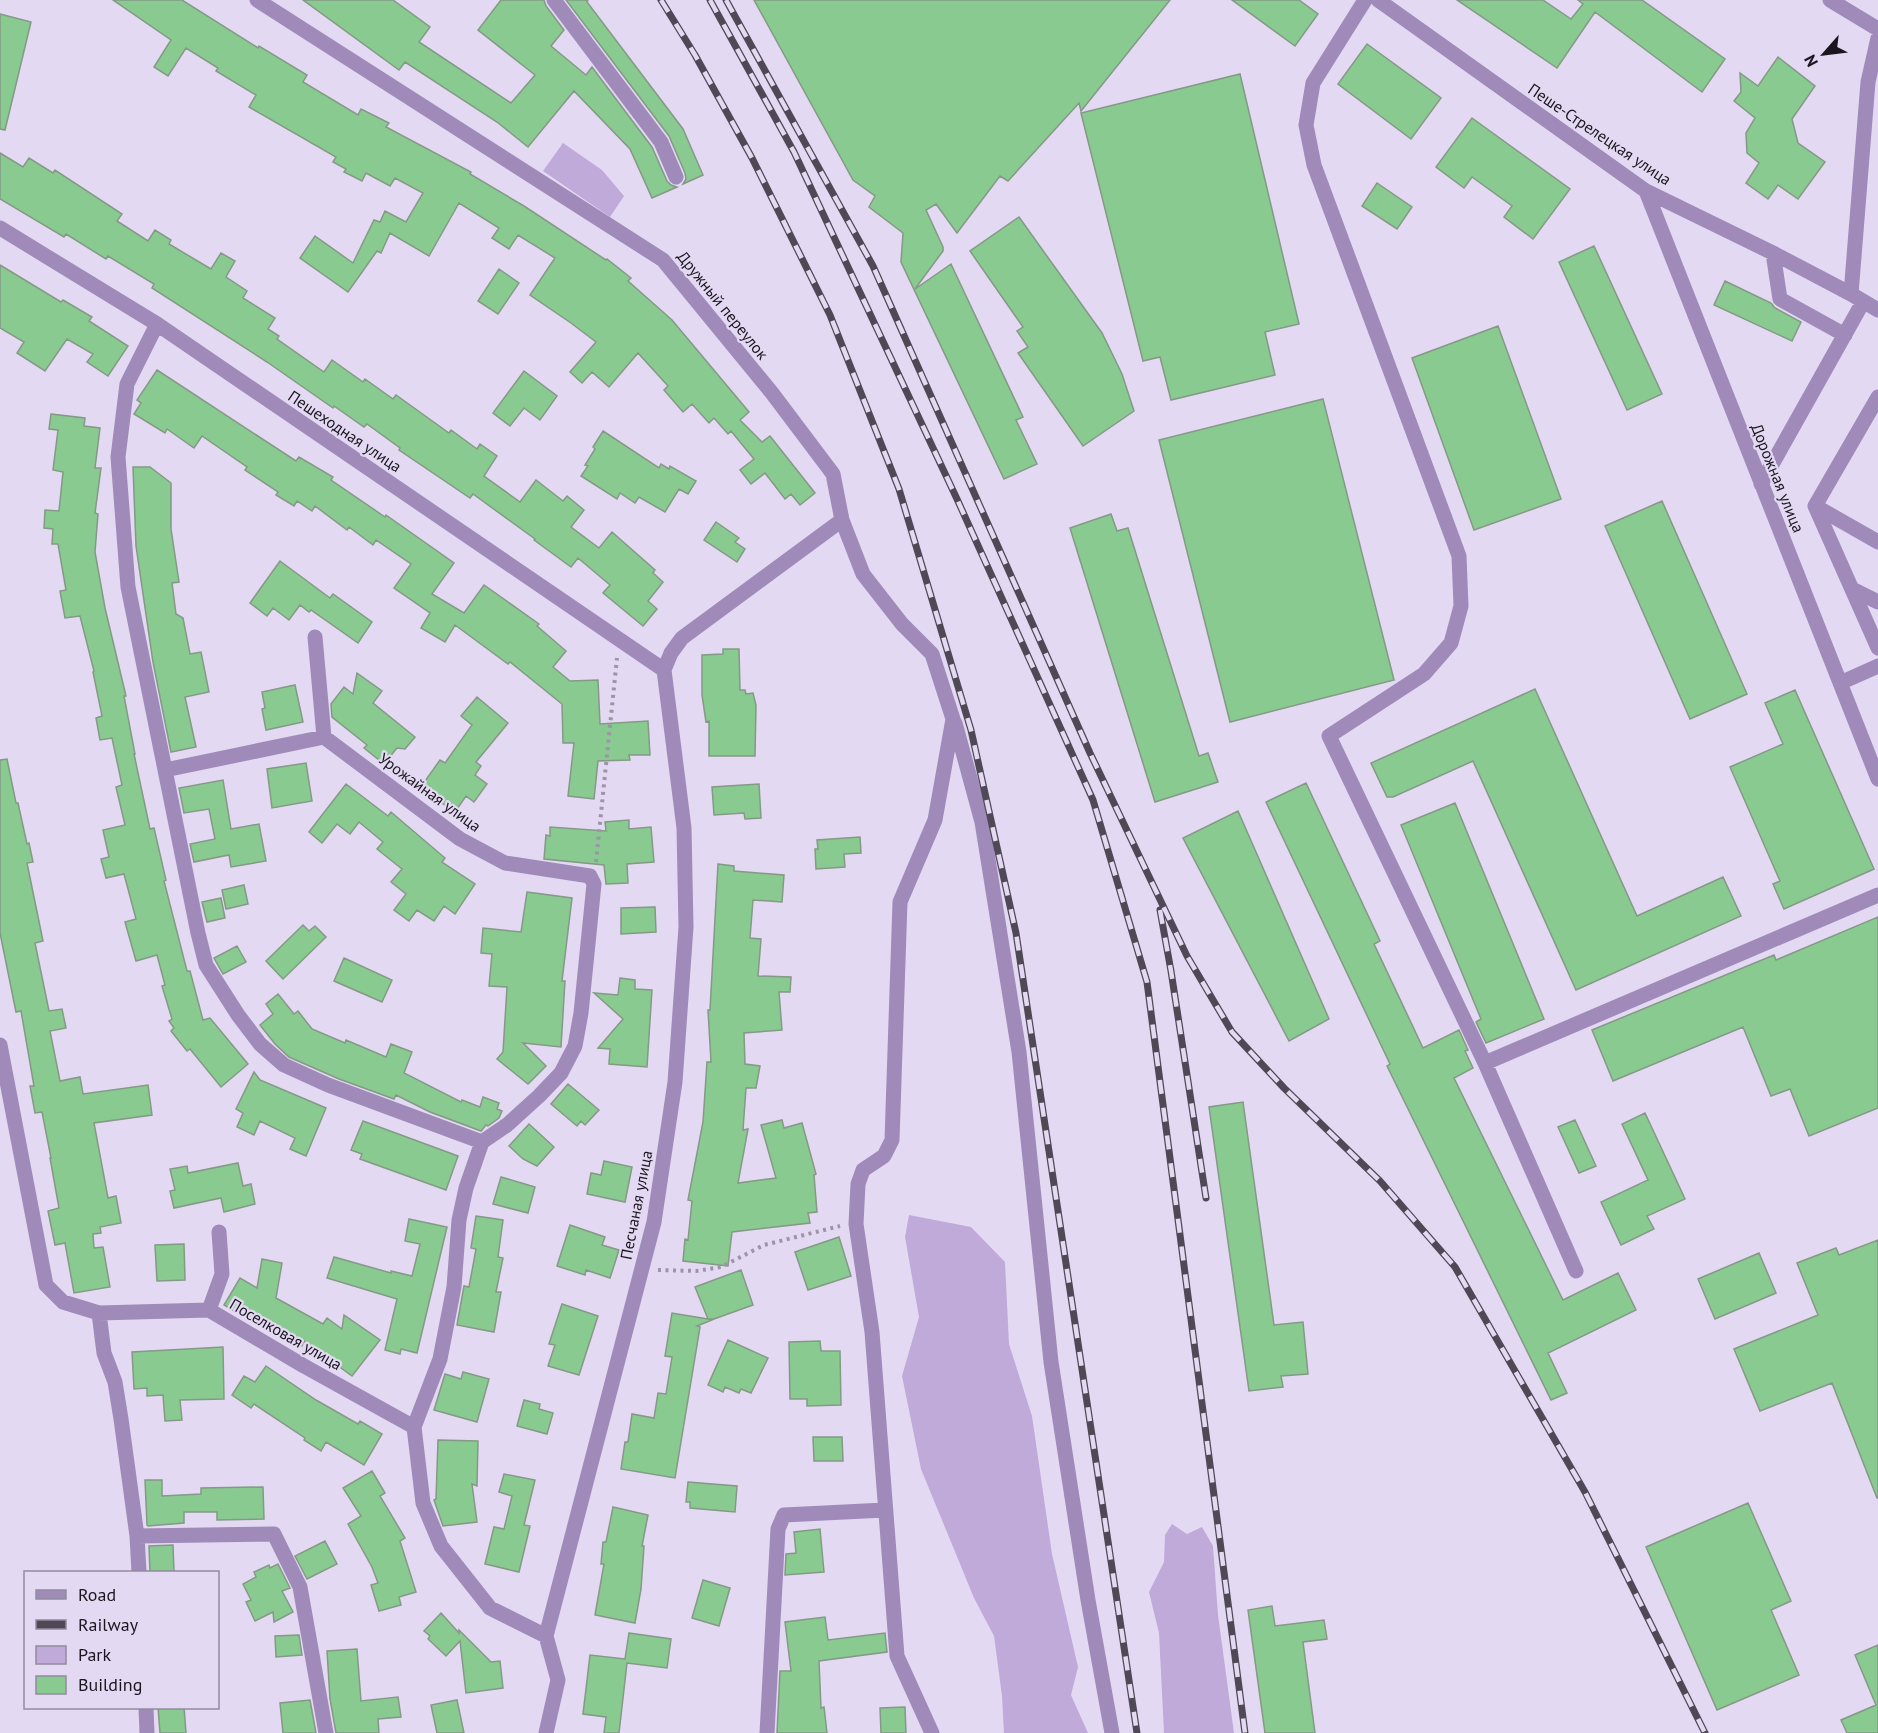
<svg xmlns="http://www.w3.org/2000/svg" width="1878" height="1733" font-family="'PT Sans',sans-serif">
	<rect width="100%" height="100%" fill="#e4d9f2"/>
	<path fill="#c0aada" d="M563,143L602,170L624,196L610,217L543,171Z
		M909,1215L971,1227L1005,1262L1009,1344L1032,1416L1052,1554L1078,1667L1071,1695L1088,1733H1004L1002,1696L994,1636L974,1598L921,1469L902,1376L919,1317L905,1237Z
		M1172,1524L1187,1534L1202,1527L1213,1546L1218,1615L1234,1733H1164L1159,1633L1149,1592L1164,1562L1165,1535Z"/>
	<path fill="#89ca91" stroke="#849986" stroke-width="1.5" d="M113,0H182L258,48L259,46L307,75L303,82L358,115L361,109L389,123L386,127L471,172L470,174L524,206L606,260L607,259L631,278L628,281L672,320L749,412L740,420L762,442L770,436L815,493L800,505L791,494L785,499L765,473L751,484L740,470L754,459L731,431L728,434L714,418L709,423L692,404L683,412L664,390L668,386L638,353L609,387L592,372L582,383L570,372L596,342L571,323L530,295L555,258L518,235L509,249L492,238L499,228L459,203L429,256L390,233L381,253L377,251L348,292L300,258L315,236L353,263L374,220L380,222L385,211L406,222L423,193L395,178L390,186L366,173L362,181L344,172L346,169L333,162L336,157L249,107L256,95L216,71L218,68L186,48L168,76L154,67L171,40Z
		M303,0H393L430,27L419,42L511,103L535,75L478,30L501,0H544L546,6L564,30L551,46L586,75L592,67L652,147L667,181L671,185L677,187L652,198L630,149L574,91L528,147L497,122L405,62L399,70Z
		M566,0H588L587,2L683,129L703,175L683,184L686,179L685,173L669,136Z
		M754,0H1170L1081,111L1079,103L1008,181L1000,176L957,233L936,204L926,210L943,247V251L915,289L951,264L1023,417L1016,420L1037,464L1004,479L901,262L903,233L869,207L875,196L853,180Z
		M1232,0H1299L1318,14L1295,46Z
		M1457,0H1543L1571,19L1583,4L1578,0H1642L1725,59L1702,92L1595,12L1557,68Z
		M0,14L31,22L5,130L0,129Z
		M1367,44L1441,98L1411,139L1338,84Z
		M1778,57L1815,86L1792,119L1798,143L1825,162L1798,199L1778,185L1768,199L1746,183L1759,163L1747,153L1746,133L1755,118L1734,101L1741,92L1740,73L1758,86Z
		M1240,74L1299,324L1265,332L1275,375L1171,400L1160,357L1143,361L1081,113Z
		M1472,118L1570,189L1533,239L1504,217L1512,206L1472,177L1464,188L1436,167Z
		M0,153L23,167L29,158L53,173L55,170L122,214L117,221L148,241L155,230L171,240L169,244L211,269L221,253L235,261L226,277L247,291L243,298L275,318L268,329L279,336L277,339L324,372L332,360L363,382L365,379L393,399L396,395L449,433L451,430L477,449L480,444L497,456L484,476L520,502L536,480L563,501L567,496L584,510L571,527L599,548L612,532L655,570L653,573L663,582L648,601L657,609L643,626L603,593L610,585L578,558L571,567L534,540L535,539L473,494L470,498L399,450L400,448L367,424L364,427L334,406L333,408L267,362L152,288L154,284L108,256L106,259L66,234L64,237L0,199Z
		M1377,183L1412,207L1397,229L1362,206Z
		M1019,217L1102,333L1122,374L1134,411L1083,446L1018,353L1028,347L1017,331L1023,327L970,251Z
		M1594,246L1662,394L1627,410L1559,262Z
		M0,265L61,302L63,300L92,317L89,321L128,346L108,376L87,362L93,354L67,339L45,371L17,353L24,342L0,328Z
		M499,269L519,283L498,314L478,301Z
		M1725,281L1771,303L1775,308L1801,322L1792,341L1714,305Z
		M1498,326L1561,499L1474,530L1412,358Z
		M157,370L296,461L299,457L333,477L331,480L385,517L386,515L454,563L432,594L464,613L484,585L539,624L537,626L566,651L553,667L570,681L598,680L600,724L648,721L650,755H629L630,760L598,761L594,799L568,796L574,743H563L562,704L510,662L508,664L455,625L445,642L421,628L430,613L394,588L411,564L376,540L373,545L349,527L347,530L315,506L312,511L297,501L294,506L276,495L278,492L245,470L247,467L202,436L194,448L167,429L165,433L134,414L141,403L137,400Z
		M524,371L557,396L540,420L524,408L510,426L493,413Z
		M1323,399L1394,680L1230,722L1159,440Z
		M51,414L85,418L84,426L100,428L95,468H101L95,513L98,514L95,552L105,608L126,696H124L135,754H134L150,829L154,828L166,880L164,881L187,971H190L203,1020L210,1018L248,1064L221,1087L190,1049L187,1051L171,1031L174,1028L169,1021L172,1019L162,986L165,985L157,955L136,961L125,922L136,919L124,874L106,878L101,859L109,857L103,830L125,825L116,787L122,785L112,738L100,740L96,718L102,716L93,672L94,671L80,616L65,618L60,591L66,590L58,544H52L53,529L44,528L45,510L59,511L63,472L53,470L58,430L49,429Z
		M603,431L659,468L661,464L669,469L670,466L696,481L688,494L679,489L665,512L639,497L635,503L620,493L617,499L581,476L588,466L585,465L595,449L593,447Z
		M133,467H150L171,483V529L179,582L172,583L176,614L183,618L190,654L201,652L209,692L185,697L196,747L171,752L153,662L136,546Z
		M1662,501L1747,694L1690,719L1605,526Z
		M1111,514L1117,531L1128,528L1199,756L1208,753L1218,782L1155,802L1070,528Z
		M716,522L739,538L735,542L745,549L737,562L704,540Z
		M280,561L330,598L333,594L372,622L358,643L311,610L309,612L300,605L289,620L273,608L267,616L250,603Z
		M723,649H739L740,690H745L746,694L753,693L756,705L755,756H709V721L706,722L702,695V655L723,654Z
		M357,673L382,691L373,703L415,737L405,749L397,748L384,764L364,748L367,745L332,717L331,704L344,687L353,694Z
		M295,685L303,722L266,730L262,709L265,708L262,692Z
		M1535,689L1637,916L1723,877L1741,916L1576,990L1473,761L1393,797H1387L1371,763Z
		M1795,690L1874,869L1784,909L1773,884L1780,881L1730,767L1783,744L1765,703Z
		M477,697L508,723L476,762L481,766L475,775L487,784L474,802L466,796L455,812L420,788L440,760L445,763L472,725L461,716Z
		M7,759L16,803H18L27,844L29,843L33,862L27,863L43,941L35,943L49,1011L62,1009L66,1028L50,1031L60,1081L80,1077L83,1094L148,1085L152,1115L94,1123L108,1198L116,1196L121,1223L100,1227L101,1233L93,1234L94,1248L103,1247L110,1287L74,1293L65,1243L55,1245L48,1211L59,1208L50,1158H51L42,1112L35,1113L30,1086H34L21,1011L16,1012L0,933V760Z
		M306,763L312,801L272,808L267,769Z
		M223,780L231,829L259,824L266,861L231,867L229,855L194,862L190,844L215,839L209,809L184,813L179,788Z
		M1306,783L1380,941L1374,944L1423,1048L1459,1030L1468,1050L1465,1051L1473,1068L1454,1078L1563,1300L1618,1273L1636,1310L1548,1353L1567,1393L1551,1400L1387,1066L1390,1064L1266,802Z
		M346,784L388,816L391,812L445,858L442,862L475,884L455,914L444,906L434,921L417,910L409,921L394,910L406,894L391,882L402,869L377,849L383,842L359,822L350,834L337,824L322,843L309,832Z
		M759,784L761,818L745,819L744,813L714,815L712,787Z
		M1455,803L1544,1019L1486,1043L1476,1022L1481,1019L1401,825Z
		M1238,811L1329,1019L1289,1041L1183,838Z
		M629,820V829L651,827L654,862L627,864L628,883L606,884L604,865L544,859L546,835L550,836V827L606,831L605,822Z
		M860,837L861,853L844,854L845,867L816,869L815,849H818L817,840Z
		M718,864L734,866V871L784,875L782,902L753,900L750,938L761,939L758,976L791,977L790,992H779L782,1030L744,1033L745,1064L760,1066L756,1088H746L743,1130L748,1129L738,1183L776,1178L761,1125L782,1120L784,1128L802,1123L816,1174L814,1175L817,1212L808,1213L810,1223L732,1232L728,1266L683,1261L685,1239L688,1240L692,1201L688,1200L703,1122L707,1062H711L708,1010H710Z
		M244,885L248,904L226,909L222,890Z
		M527,892L572,898L562,981H565L561,1047L523,1043L546,1066L528,1084L497,1059L503,1052L507,987L489,986L492,954L481,953L483,928L521,932Z
		M221,898L225,918L207,922L202,902Z
		M655,907L656,932L621,934V908Z
		M1878,917V1108L1809,1136L1790,1089L1771,1096L1743,1027L1613,1081L1592,1030L1774,955L1776,960Z
		M303,925L309,931L315,926L326,937L283,979L266,961Z
		M237,946L246,962L223,974L214,958Z
		M344,958L392,980L382,1002L334,981Z
		M620,978L635,980V989L652,990L647,1067L609,1064L610,1049L598,1048L623,1019L594,993L618,995Z
		M278,994L294,1014L298,1011L312,1029L345,1043L346,1040L386,1057L391,1044L412,1052L404,1073L461,1102L462,1100L480,1107L483,1097L499,1103L497,1109L502,1111L499,1118L488,1126L486,1125L481,1131L430,1112L396,1095L394,1099L339,1079L289,1057L275,1044L260,1025L273,1014L266,1004Z
		M254,1072L260,1080L326,1108L306,1156L290,1149L295,1138L260,1121L254,1135L237,1127L243,1113L236,1109Z
		M568,1084L599,1110L585,1125L581,1121L577,1126L551,1104Z
		M1243,1102L1274,1325L1303,1322L1308,1374L1281,1376L1283,1387L1249,1391L1209,1107Z
		M1645,1113L1685,1199L1647,1216L1654,1229L1621,1245L1601,1202L1648,1180L1622,1124Z
		M1575,1120L1596,1166L1579,1173L1558,1127Z
		M363,1121L458,1156L446,1190L360,1159L362,1154L351,1150Z
		M529,1124L554,1147L537,1166L523,1159L509,1146Z
		M604,1161L632,1167L625,1202L587,1194L591,1173L601,1175Z
		M238,1163L243,1186L251,1184L255,1204L224,1212L221,1198L174,1208L170,1191L175,1190L170,1169L187,1166L188,1173Z
		M501,1177L535,1187L528,1213L493,1204Z
		M476,1216L503,1220L498,1257L503,1258L496,1292H501L494,1332L457,1325L464,1286L469,1287L476,1249L471,1248Z
		M409,1219L447,1227L417,1353L401,1349L400,1354L385,1350L397,1299L327,1278L334,1257L391,1273V1271L412,1276L420,1244L405,1241Z
		M570,1225L605,1237L602,1245L619,1250L610,1278L586,1270L585,1275L557,1266Z
		M839,1237L851,1276L808,1290L795,1252Z
		M1878,1240V1498H1877L1832,1383L1760,1411L1734,1349L1818,1315L1797,1263L1836,1248L1839,1255Z
		M184,1244L185,1280L157,1281L155,1245Z
		M1759,1253L1776,1293L1715,1319L1698,1279Z
		M262,1259L282,1263L276,1298L323,1324L327,1318L342,1329L344,1315L380,1340L352,1376L304,1341L302,1346L256,1320L254,1323L224,1305L240,1278L257,1288Z
		M741,1270L753,1305L714,1319H708L712,1320L697,1326L700,1327L675,1478L621,1469L625,1442H628L632,1414L654,1418L658,1393L666,1394L672,1357L665,1356L672,1313L708,1319L695,1287Z
		M562,1304L598,1316L579,1375L548,1366L555,1345L549,1344Z
		M728,1340L768,1358L751,1393L741,1389L739,1393L725,1387L723,1392L708,1385Z
		M820,1341L821,1351H840L841,1405L807,1406V1399H790L789,1342Z
		M223,1347L224,1399L180,1400L182,1420L165,1421L163,1395L147,1396V1388L134,1389L132,1352Z
		M266,1366L316,1400L358,1424L360,1421L382,1434L364,1465L326,1442L321,1451L304,1440L305,1438L254,1404L251,1408L232,1395L244,1376L255,1382Z
		M463,1372L489,1379L477,1422L434,1410L445,1374L461,1379Z
		M524,1400L540,1404L539,1409L553,1413L547,1434L517,1426Z
		M813,1437H842L843,1461H814Z
		M438,1440L478,1441L477,1486L472,1484L477,1522L443,1526L434,1500L436,1499Z
		M372,1471L385,1493L380,1496L405,1538L400,1541L416,1592L399,1597L401,1605L379,1611L371,1585L378,1583L372,1567L348,1524L361,1516L343,1488Z
		M504,1474L535,1480L524,1525L530,1526L519,1572L485,1564L494,1527L504,1529L512,1496L499,1492Z
		M145,1480H162V1496L201,1494V1488L263,1487L264,1519L217,1520V1512H184V1523L148,1526L147,1525Z
		M688,1482L737,1486L735,1512L690,1508V1502H686Z
		M1748,1503L1791,1601L1771,1610L1799,1675L1717,1710L1646,1547Z
		M613,1507L648,1515L642,1546H644L641,1589L635,1623L595,1615L604,1564H601L603,1542H606Z
		M820,1529L824,1572L785,1575L786,1554L796,1553L794,1532Z
		M325,1541L337,1564L307,1579L295,1556Z
		M173,1545L174,1572H150L149,1546Z
		M278,1564L290,1588L282,1591L293,1612L274,1622L273,1612L255,1621L246,1602L251,1600L243,1584L256,1577L254,1572L269,1565L270,1568Z
		M703,1580L730,1588L719,1626L692,1618Z
		M1272,1606L1275,1626L1324,1620L1327,1639L1303,1642L1315,1733H1265L1248,1610Z
		M441,1613L459,1633V1630L491,1662L500,1661L503,1688L466,1693L460,1641L446,1656L428,1639L430,1636L424,1631Z
		M825,1617L828,1640L885,1633L887,1652L819,1661L821,1708L824,1707L827,1733H777L780,1671H791L785,1622Z
		M629,1633L671,1639L667,1668L627,1663L619,1733H604L606,1717L583,1714L590,1655L625,1659Z
		M299,1635L302,1655L276,1657L275,1636Z
		M1878,1645V1733H1847L1841,1720L1876,1705L1855,1655Z
		M357,1649L361,1701L398,1697L401,1717L378,1719L379,1733H336L330,1699L327,1651Z
		M310,1700L316,1733H283L280,1703Z
		M457,1700L464,1733H437L431,1705Z
		M158,1707H184L186,1733H160Z
		M905,1707L906,1733H881L880,1708Z"/>
	<g fill="none" stroke-linecap="round" stroke-linejoin="round">
		<path stroke="#9d94a7" stroke-width="4" stroke-dasharray="3 4.5" stroke-linecap="butt" d="M596,862L617,658
			M658,1270L696,1271L721,1267L764,1245L840,1226"/>
		<path stroke="#a08aba" stroke-width="15" d="M257,0L663,260L772,393L833,474L842,520L863,574L902,624L932,654L953,719L935,820L900,902L892,1140L884,1156L863,1170L858,1184L856,1224L872,1332L897,1656L932,1733
			M554,0L661,142L676,177
			M1365,0L1313,83L1306,125L1314,165L1459,556L1461,606L1451,643L1424,674L1329,736L1485,1063L1576,1271
			M1378,0L1646,191L1773,253L1851,294L1878,310
			M1830,0L1878,29
			M1646,191L1878,779
			M0,228L157,324L664,670
			M1773,253L1780,299L1845,335
			M1851,294L1868,82L1878,38
			M157,324L127,384L118,457L128,587L198,933L206,965L238,1015L260,1044L284,1065L328,1085L482,1142
			M1761,484L1863,302
			M1815,506L1878,648
			M1815,506L1878,397
			M1815,506L1878,542
			M1852,589L1878,602
			M315,637L324,737
			M1840,683L1878,666
			M955,723L982,822L1019,1052L1051,1362L1088,1600L1112,1733
			M165,770L324,737L460,839L505,863L590,876L594,884L581,1013L575,1046L561,1073L539,1096L507,1125L482,1142L466,1188L459,1220L454,1287L440,1359L414,1427
			M0,1045L46,1285L63,1302L99,1313L209,1310L304,1366L414,1427L423,1503L441,1546L490,1608L546,1636
			M1485,1063L1878,895
			M209,1310L222,1274L219,1232
			M99,1313L104,1353L115,1382L121,1419L137,1536L139,1572
			M137,1536L274,1534L300,1587L326,1733
			M146,1708L147,1733
			M546,1733L558,1680L546,1636L654,1222L675,1082L686,927L684,828L664,670L671,653L682,638L842,520
			M767,1733L778,1529L784,1515L885,1510"/>
		<defs>
			<path id="rail" d="M661,0L695,55L752,158L830,315L899,489L971,730L1016,933L1137,1733
				M710,0L794,152L957,499L1093,800L1147,982L1245,1733
				M726,0L873,266L1090,753L1187,956L1232,1032L1284,1088L1380,1181L1455,1267L1585,1492L1705,1733
				M1160,910L1171,971L1206,1198"/>
		</defs>
		<use href="#rail" stroke="#4f4956" stroke-width="7"/>
		<use href="#rail" stroke="#e4d9f2" stroke-width="4.5" stroke-dasharray="14" stroke-linecap="butt"/>
	</g>
	<g text-anchor="middle" stroke-width="4.5" stroke-linejoin="round" paint-order="stroke">
		<g font-size="16" fill="#1a161f" stroke="#e4d9f2">
			<text transform="translate(1600 134) rotate(34)" y="6">Пеше-Стрелецкая улица</text>
			<text transform="translate(723 305) rotate(51)" y="6">Дружный переулок</text>
			<text transform="translate(345 431) rotate(34)" y="6">Пешеходная улица</text>
			<text transform="translate(1778 478) rotate(68)" y="6">Дорожная улица</text>
			<text transform="translate(430 792) rotate(36)" y="6">Урожайная улица</text>
			<text transform="translate(636 1205) rotate(-79)" y="6">Песчаная улица</text>
			<text transform="translate(286 1334) rotate(30)" y="6">Поселковая улица</text>
		</g>
	</g>
	<rect x="24" y="1571" width="195" height="138" fill="#e4d9f2" stroke="#938b9e" stroke-width="1.5"/>
	<rect x="36" y="1590" width="30" height="9" fill="#a08aba" stroke="#938b9e" stroke-width="1.5"/>
	<text x="78" y="1601" font-size="18" fill="#1a161f">Road</text>
	<rect x="36" y="1620" width="30" height="9" fill="#4f4956" stroke="#938b9e" stroke-width="1.5"/>
	<text x="78" y="1631" font-size="18" fill="#1a161f">Railway</text>
	<rect x="36" y="1646" width="30" height="18" fill="#c0aada" stroke="#938b9e" stroke-width="1.5"/>
	<text x="78" y="1661" font-size="18" fill="#1a161f">Park</text>
	<rect x="36" y="1676" width="30" height="18" fill="#89ca91" stroke="#938b9e" stroke-width="1.5"/>
	<text x="78" y="1691" font-size="18" fill="#1a161f">Building</text>
	<g transform="translate(1824 54) rotate(242)" stroke="#e4d9f2" stroke-width="4.5" paint-order="stroke">
	<path d="M0-4.5L10 22L0 15L-10 22Z" fill="#1a161f"/>
	<text y="-9" font-size="16" font-weight="bold" text-anchor="middle" fill="#1a161f">N</text>
	</g>
</svg>
